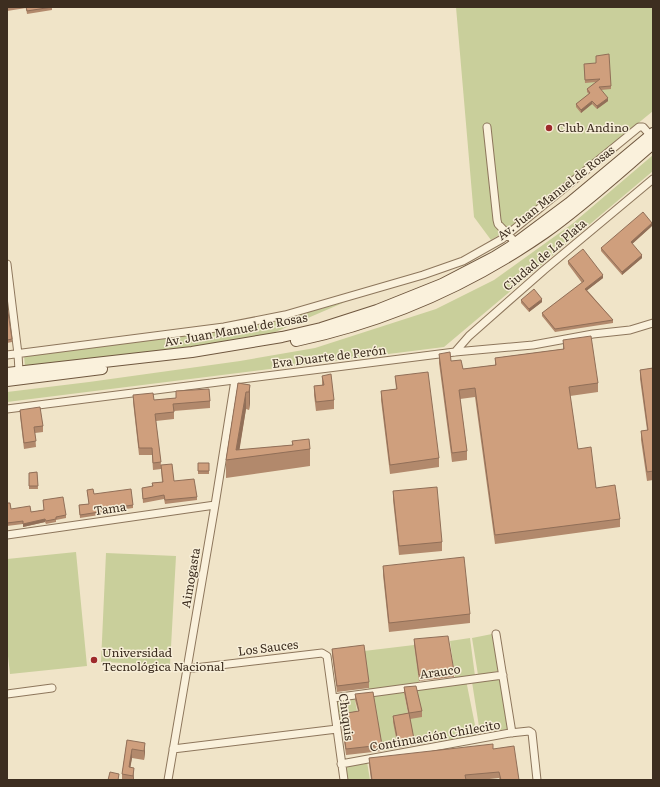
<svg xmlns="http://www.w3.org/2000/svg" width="660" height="787" font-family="Literata,serif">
	<rect width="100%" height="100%" fill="#f0e4c8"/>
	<path fill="#c9cf9b" d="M456,7H653V111L512,227L491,240L474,217Z
		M653,155V171L444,347L7,402V392L89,382L240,361L315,348L436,309L494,280L572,224Z
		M345,302L266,336L205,347L25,367L24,356L231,330L273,322Z
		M76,552L87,666L10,674L7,647V559Z
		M106,553L176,556L170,665L101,662Z
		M492,634L498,671L478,675L472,638Z
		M470,638L475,676L455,678L450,641Z
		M414,645L420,686L466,680L477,735L414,745L394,722L398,748L382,751L372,693L403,688L409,719L415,687L369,693L364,651Z
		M500,678L508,729L480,733L472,682Z
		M354,695L358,717L337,721L333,698Z
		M367,762L370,780H345L342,766Z"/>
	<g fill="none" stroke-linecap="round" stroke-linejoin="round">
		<defs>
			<path id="minor" d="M487,127L497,220L498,224L516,243
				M7,264L18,354L19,371
				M455,352L469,336L544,270L653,179
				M7,355L224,327L285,315L423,275L463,261L502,239L639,127H643L650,135
				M7,409L455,352L533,345L593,334L630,330L653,323
				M7,535L215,505
				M496,634L512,733
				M186,669L322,653L327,656L344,780
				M7,694L52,688
				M333,698L503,675
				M173,749L337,729
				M341,764L510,733L529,731L532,733L537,780
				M168,780L215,505L235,380"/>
			<path id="secondary" d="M296,341C385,322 470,285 545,233C583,206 618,174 653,144
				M7,373L192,352L282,337L321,328L377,310L442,284L494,257L510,247L569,203L653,133
				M7,381L102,369"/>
		</defs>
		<use href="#minor" stroke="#8d765c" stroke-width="9"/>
		<use href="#secondary" stroke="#6f573f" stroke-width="12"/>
		<use href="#minor" stroke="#faf1dc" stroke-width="7"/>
		<use href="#secondary" stroke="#faf1dc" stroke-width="10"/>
	</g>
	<path fill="#b2896c" d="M7,7H52V10L27,14L26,8L7,11Z
		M584,64L611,86V89L601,90L608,101L597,109L592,104L581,113L576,107V104L589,94L587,92V89L596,82L585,83Z
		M652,226L632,244L642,258L622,275L601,251V248Z
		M568,261L603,278L587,290L613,320V323L555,332L542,316V313L582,283L568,264Z
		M521,300L542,302L529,312L521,303Z
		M7,305L12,339V342L7,343Z
		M563,340L598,383V392L570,396L578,449L596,488L620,519V527L495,544L475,397L460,399L467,451V460L452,462L439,363V354L463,369L495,365V358L563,349Z
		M653,368V480L647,481L641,440V431L647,430L640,379V370Z
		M322,376L334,400V409L316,411L314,395V386L322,385Z
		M395,376L439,458V467L390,474L381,400V391L396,389Z
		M238,383L250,385V403L249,410L246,409L239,450L292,445V441L310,449V466L226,478V460Z
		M176,391L210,401V408L174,411V419L156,421L161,465L174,481L197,497V500L165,504L164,499L143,503L142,488L152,487V483L162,482L161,469L153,470L152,455H139L133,402V395L154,400L176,398Z
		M20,410L43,426V432L35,433L36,447L24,449L20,416Z
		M198,463H209V474H198Z
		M37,472L38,489H29V473Z
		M87,490L94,494L133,505V508L112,511V513L80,518L79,505L89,504Z
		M393,491L442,542V551L399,555L393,500Z
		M43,500L66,515V518L56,520V522L46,524L45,522L23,527V524L7,526V503L11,509L31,512L44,510Z
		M383,566L470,614V623L389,632L383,575Z
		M414,639L454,671V677L419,681L414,645Z
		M332,649L369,682V688L337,692L332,655Z
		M404,687L422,711V717L410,719L414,745L398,748L393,722V716L408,713L404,693Z
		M355,694L382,745V751L346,755L341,720V714L358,711L355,700Z
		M127,740L145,752L144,760L132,758L130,767L134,777V780H122V774Z
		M493,749L519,780H500L499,778L480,780H371L369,764V758Z"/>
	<path fill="#916f58" d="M608,98V101L597,109V106Z
		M592,101V104L581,113V110Z
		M652,223V226L631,245V242Z
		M642,255V258L622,275V272Z
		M603,275V278L585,292V289Z
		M542,299V302L529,312V309Z
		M250,385V403L249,410V392Z
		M246,392V409L238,459L236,450Z
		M45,519V522L23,527V524Z
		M414,739V745L398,748V742Z
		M145,743V752L144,760V751Z
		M132,749V758L129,776V767Z
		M134,768V780H133Z"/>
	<path fill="#cf9f7d" stroke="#916f58" d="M26,7H52L27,11Z
		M609,54L611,86L599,87L608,98L597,106L592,101L581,110L576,104L590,93L587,89L600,79L585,80L584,64L596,63V56Z
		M643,212L652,223L631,242L642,255L622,272L601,248Z
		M583,249L603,275L585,289L613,320L555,329L542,313L584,281L568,261Z
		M534,289L542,299L529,309L521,300Z
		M7,305L12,339L7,340Z
		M591,336L598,383L569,387L578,449L591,447L596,488L615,485L620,519L495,535L475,388L459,390L467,451L452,453L439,354L450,352L451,361L461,360L463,369L496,365L495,358L564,349L563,340Z
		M653,368V471L647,472L641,431L648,430L640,370Z
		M428,372L439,458L390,465L381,391L397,389L395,376Z
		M331,374L334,400L316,402L314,386L324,385L322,376Z
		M238,383L250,385L249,392H246L236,450L293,445L292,441L309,439L310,449L226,460Z
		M209,389L210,401L173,404L174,412L155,414L161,462L153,463L152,448H139L133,395L153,393L154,400L176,398V391Z
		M40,407L43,426L34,427L36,441L24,443L20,410Z
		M198,463H209V471H198Z
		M172,464L174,481L194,479L197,497L165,500L164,495L143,499L142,488L153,486L152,483L163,482L161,465Z
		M37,472L38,486H29V473Z
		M437,487L442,542L399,546L393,491Z
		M93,489L94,494L131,489L133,505L111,508L112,510L80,515L79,505L89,504L87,490Z
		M63,497L66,515L56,517V519L46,521L45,519L23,524V521L7,523V503H10L11,509L30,506L31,512L44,510L43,500Z
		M464,557L470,614L389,623L383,566Z
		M448,636L454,671L419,675L414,639Z
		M364,645L369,682L337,686L332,649Z
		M416,686L422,711L409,713L404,687Z
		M373,692L382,745L346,749L341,714L359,711L355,694Z
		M409,713L414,739L398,742L393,716Z
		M127,740L145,743L144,751L132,749L129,767L134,768L133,776L122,774Z
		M493,744V749L514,746L519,780H501L499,772L465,775L466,780H372L369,758Z
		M110,772L119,774L118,780H108Z"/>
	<g fill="#9e2a2b" stroke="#f7eed8" stroke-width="1.5">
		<circle cx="549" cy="128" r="4"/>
		<circle cx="94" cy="660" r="4"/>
	</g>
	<g text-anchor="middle" stroke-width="3" stroke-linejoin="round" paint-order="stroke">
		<g font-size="12" fill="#3d2e20" stroke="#f7eed8" text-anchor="start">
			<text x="557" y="132">Club Andino</text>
			<text x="102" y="657">Universidad<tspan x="102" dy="14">Tecnológica Nacional</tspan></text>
		</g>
		<g font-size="12" fill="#3d2e20" stroke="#f7eed8">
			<text transform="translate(556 193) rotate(-38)" y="4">Av. Juan Manuel de Rosas</text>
			<text transform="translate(545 255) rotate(-40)" y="4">Ciudad de La Plata</text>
			<text transform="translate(236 330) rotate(-10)" y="4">Av. Juan Manuel de Rosas</text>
			<text transform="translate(329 357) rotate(-7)" y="4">Eva Duarte de Perón</text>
			<text transform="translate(110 509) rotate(-8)" y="4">Tama</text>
			<text transform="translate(191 578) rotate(-80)" y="4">Aimogasta</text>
			<text transform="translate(268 648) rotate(-7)" y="4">Los Sauces</text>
			<text transform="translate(440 672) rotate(-8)" y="4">Arauco</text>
			<text transform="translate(346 717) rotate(82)" y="4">Chuquis</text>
			<text transform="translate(435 736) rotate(-10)" y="4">Continuación Chilecito</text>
		</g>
	</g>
	<rect width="660" height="787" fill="none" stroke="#3d2e20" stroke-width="16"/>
</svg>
